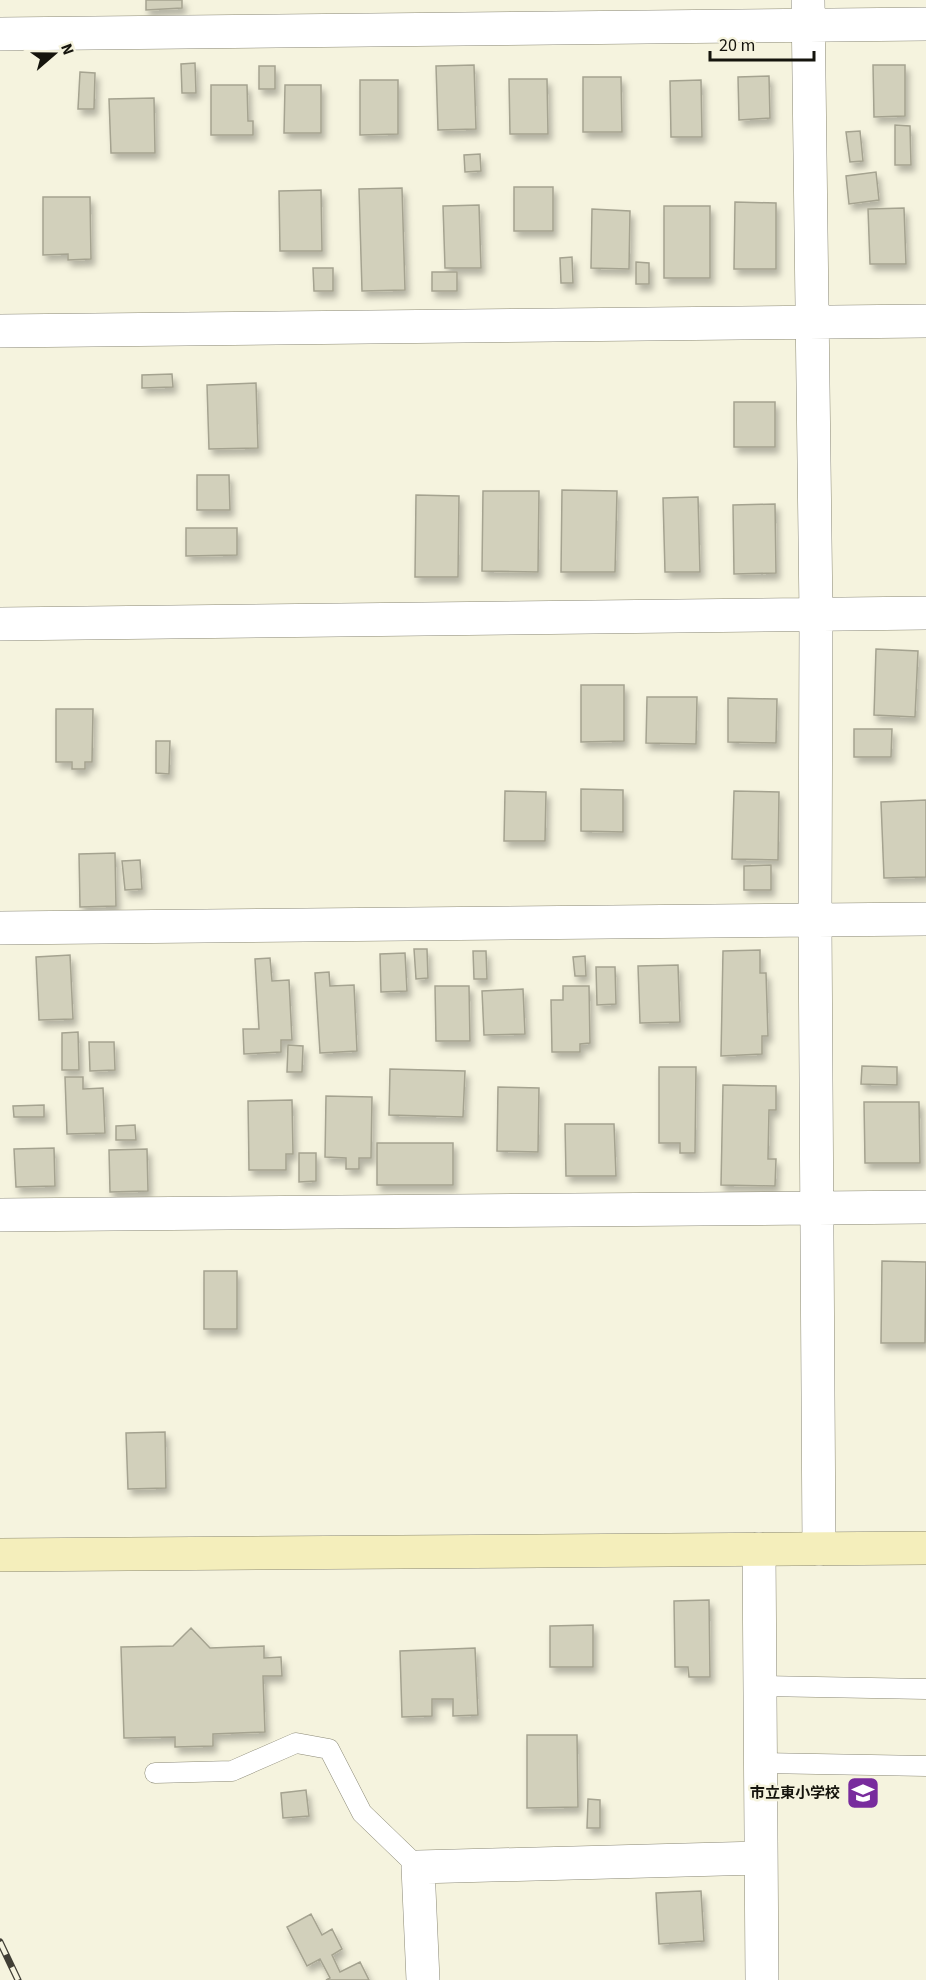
<svg xmlns="http://www.w3.org/2000/svg" width="926" height="1980" font-family="'Source Sans 3','Noto Sans JP',sans-serif">
	<defs>
		<filter id="shadow"><feDropShadow dx="3.5" dy="6" stdDeviation="3" flood-color="#0004"/></filter>
	</defs>
	<rect width="100%" height="100%" fill="#f5f3de"/>
	<path fill="#d2d0bb" stroke="#a5a390" stroke-width="1.5" filter="url(#shadow)" d="M146,0H182V8L146,10Z
		M195,63L196,93H182L181,64Z
		M474,65L476,129L438,130L436,66Z
		M873,65H905V116L874,117Z
		M259,66H275V89H259Z
		M80,72L95,73L94,109H78Z
		M769,76L770,118L739,120L738,77Z
		M583,77H621L622,132H583Z
		M509,79H547L548,134H510Z
		M360,80H398V134L360,135Z
		M701,80L702,137H671L670,81Z
		M211,85H247L248,121H253V135H211Z
		M285,85H321V133H284Z
		M154,98L155,153H111L109,99Z
		M895,125L910,126L911,165H895Z
		M860,131L863,161L850,162L846,132Z
		M480,154L481,171L465,172L464,155Z
		M876,172L879,200L849,204L846,176Z
		M514,187H553V231H514Z
		M402,188L405,290L362,291L359,189Z
		M321,190L322,251H280L279,191Z
		M43,197H90L91,259L68,260V254L43,255Z
		M735,202L776,203V269H734Z
		M479,205L481,268H445L443,206Z
		M664,206H710V278H664Z
		M904,208L906,264H870L868,209Z
		M592,209L630,211L629,269L591,268Z
		M572,257L573,283H561L560,258Z
		M636,262L649,263V284H636Z
		M313,268H333V291H314Z
		M432,272H457V291H432Z
		M172,374L173,387L142,388V375Z
		M256,383L258,448L209,449L207,385Z
		M734,402H775V447H734Z
		M197,475H229L230,510H197Z
		M562,490L617,491L615,572H561Z
		M483,491H539L538,572L482,571Z
		M416,495L459,496L458,577H415Z
		M698,497L700,572H665L663,498Z
		M775,504L776,573L734,574L733,505Z
		M186,528H237V555L186,556Z
		M876,649L918,651L915,717L874,715Z
		M581,685H624V741L581,742Z
		M647,697H697L696,744L646,743Z
		M728,698L777,699L776,743L728,742Z
		M56,709H93L92,762H85V769H72V762H56Z
		M854,729H892L891,757H854Z
		M156,741H170L169,774L156,773Z
		M581,789L623,790V832L581,831Z
		M505,791L546,792L545,841H504Z
		M734,791L779,792L778,860L732,859Z
		M926,800V877L884,878L881,802Z
		M115,853L116,906L80,907L79,854Z
		M140,860L142,889L125,890L122,861Z
		M771,865V890H744V866Z
		M414,949H427L428,978L416,979Z
		M760,950V973H766L768,1036H762V1054L721,1056L723,951Z
		M473,951H486L487,979H474Z
		M405,953L407,991L381,992L380,954Z
		M70,955L73,1019L39,1020L36,957Z
		M585,956L586,976H575L573,957Z
		M270,958L272,981L289,980L292,1040H281V1052L244,1054L243,1029H259L255,959Z
		M678,965L680,1022L640,1023L638,966Z
		M596,967H615L616,1004L597,1005Z
		M329,972L330,986L354,985L357,1051L320,1053L315,973Z
		M435,986H469L470,1041H436Z
		M563,986H589L590,1043L580,1044V1052H552L551,1000H563Z
		M523,989L525,1034L484,1035L482,991Z
		M78,1032L79,1070H62V1033Z
		M89,1042H114L115,1070L90,1071Z
		M288,1045L303,1046L302,1072H287Z
		M862,1066L897,1067V1085L861,1084Z
		M659,1067H696L695,1153H680V1143H659Z
		M390,1069L465,1071L463,1117L389,1115Z
		M65,1077H83V1089L103,1088L105,1133L67,1134Z
		M723,1085L776,1086V1110H769L768,1159H776L775,1186L721,1185Z
		M498,1087L539,1088L538,1152L497,1151Z
		M326,1096L372,1097L371,1158H359V1169H346V1158L325,1157Z
		M292,1100L293,1154H286V1170H249L248,1101Z
		M864,1102H919L920,1163H865Z
		M44,1105V1117H14L13,1106Z
		M565,1124H614L616,1176H566Z
		M135,1125L136,1140H116V1126Z
		M377,1143H453V1185H377Z
		M54,1148L55,1186L16,1187L14,1149Z
		M147,1149L148,1191L110,1192L109,1150Z
		M299,1153H316V1181L299,1182Z
		M882,1261L926,1262L925,1343H881Z
		M204,1271H237V1329H204Z
		M165,1432L166,1488L128,1489L126,1433Z
		M709,1600L710,1677H689L688,1667H675L674,1601Z
		M593,1625V1667H550V1626Z
		M191,1628L210,1648L264,1646V1658L281,1657L282,1676H263L265,1732L213,1734V1746L175,1747V1737L124,1738L121,1647L173,1646Z
		M475,1648L478,1715L453,1716V1699H432V1716L402,1717L400,1651Z
		M527,1735H577L578,1807L527,1808Z
		M306,1790L309,1816L283,1818L281,1793Z
		M588,1799L600,1800V1828H587Z
		M701,1891L704,1941L659,1944L656,1893Z
		M311,1914L322,1935L332,1929L342,1949L332,1955L340,1972L360,1962L369,1980H326L330,1978L320,1959L307,1966L287,1927Z"/>
	<g fill="none" stroke-linecap="round" stroke-linejoin="round">
		<defs>
			<path id="lane" d="M759,1686L926,1689
				M760,1763L926,1766
				M155,1773L232,1771L296,1743L329,1749L362,1813L418,1867"/>
			<path id="street" d="M808,0L816,614L815,922L819,1549
				M0,34L926,24
				M0,331L926,321
				M0,624L926,613
				M0,928L926,919
				M0,1215L926,1207
				M759,1549L762,1980
				M423,1980L418,1867L760,1858"/>
			<path id="secondary" d="M0,1555L926,1548"/>
		</defs>
		<use href="#lane" stroke="#8b8976" stroke-width="21"/>
		<use href="#street" stroke="#8b8976" stroke-width="34"/>
		<use href="#secondary" stroke="#8b8976" stroke-width="34"/>
		<use href="#lane" stroke="#fff" stroke-width="20"/>
		<use href="#street" stroke="#fff" stroke-width="33"/>
		<use href="#secondary" stroke="#f4eebb" stroke-width="33"/>
		<defs>
			<path id="rail" d="M0,1942L18,1980"/>
		</defs>
		<use href="#rail" stroke="#403e35" stroke-width="7"/>
		<use href="#rail" stroke="#f5f3de" stroke-width="4.5" stroke-dasharray="14" stroke-linecap="butt"/>
	</g>
	<defs>
		<symbol id="school-square" viewBox="-11 -11 22 22"><rect x="-9" y="-9" width="18" height="18" rx="4" fill="#782b9d" stroke="#f5f3de"/><path d="M0-5L7-2L0 1L-7-2ZM-4 1L0 2.5L4 1V4Q0 6-4 4Z" fill="#fff"/></symbol>
	</defs>
	<g fill-rule="evenodd">
		<use href="#school-square" x="844" y="1774" width="38" height="38"/>
	</g>
	<g text-anchor="middle" stroke-width="5" stroke-linejoin="round" paint-order="stroke">
		<g font-size="15" font-weight="bold" fill="#15140d" stroke="#f5f3de" text-anchor="end">
			<text x="840" y="1798">市立東小学校</text>
		</g>
	</g>
	<g transform="translate(54 54) rotate(70)" stroke="#f5f3de" stroke-width="4.5" paint-order="stroke">
	<path d="M0-4.5L10 22L0 15L-10 22Z" fill="#15140d"/>
	<text y="-9" font-size="16" font-weight="bold" text-anchor="middle" fill="#15140d">N</text>
	</g>
	<path d="M710 51v9h104v-9" fill="none" stroke="#15140d" stroke-width="3"/>
	<text x="719" y="51" font-size="18" fill="#15140d" stroke="#f5f3de" stroke-width="4.5" paint-order="stroke">20 m</text>
</svg>
